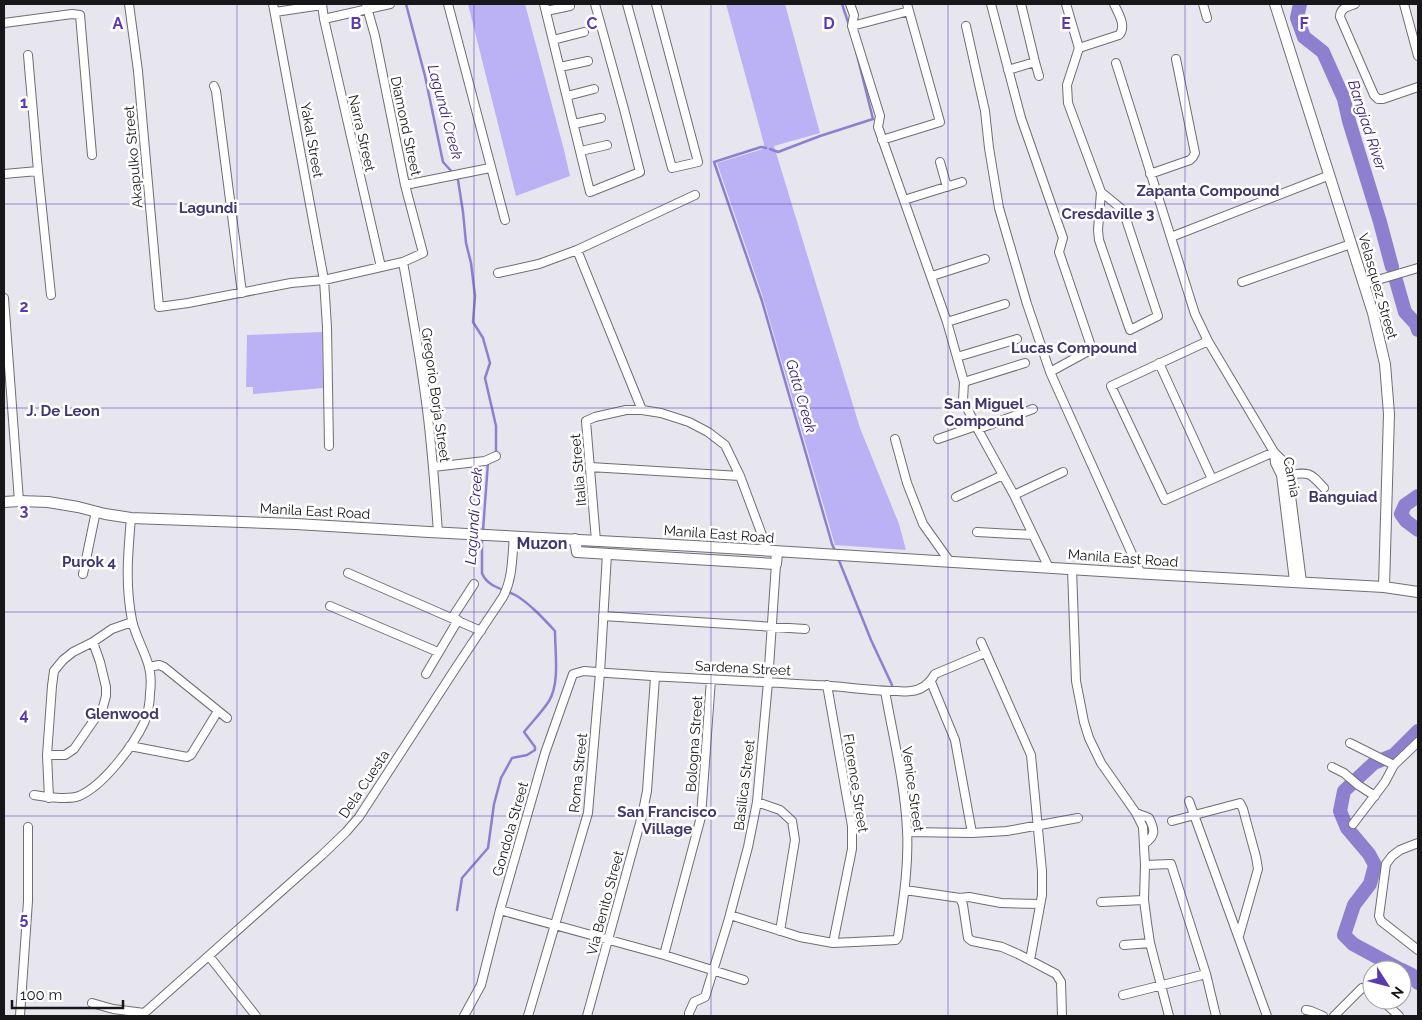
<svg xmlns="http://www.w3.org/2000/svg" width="1422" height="1020" font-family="Raleway,sans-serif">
	<rect width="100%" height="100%" fill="#e7e6ee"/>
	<path fill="#bbb2f6" d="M468,4H525L564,150L570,176L516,196Z
		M726,4H785L820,133L774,146L860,428L899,524L906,550L835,545L762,294L717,163L763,149L764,144Z
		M322,332L323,388L253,394V387H246L247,335Z"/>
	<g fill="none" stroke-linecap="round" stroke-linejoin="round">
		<path stroke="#8e80cf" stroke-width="2.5" d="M406,4L425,76L443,162L453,173
			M842,4L849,25
			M766,148L761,147L714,162L762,301L832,544L836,553
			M770,149L778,152L820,136L873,119L855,47
			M456,177L458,180L463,212L466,243L471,263L475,296L473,322L483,338L490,363L485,378L496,426V455
			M483,531L488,462
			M838,558L871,640L892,685
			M457,910L462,878L488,848L494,804L501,778L512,758L527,755L535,750V747L524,732C532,722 542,712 549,701C560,683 555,652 555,631C543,618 531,605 517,596C504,589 487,587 482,573V536"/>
		<path stroke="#8e80cf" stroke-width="14" d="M1300,4L1297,18L1304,37L1323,52L1344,99L1349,121L1380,222L1392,267
			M1395,277L1405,312L1416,324L1418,330
			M1418,496L1405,505L1401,514L1406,521L1418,530
			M1401,970L1353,944L1344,935L1354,905L1370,884L1375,865L1369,854L1347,828L1340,811L1344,791L1374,763L1394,755L1418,731
			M1402,970L1412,975L1418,983"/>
		<defs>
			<path id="minor" d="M129,4L138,71L159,307L188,303L291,283L324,280L403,262L423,253L405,185L375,36L366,4
				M273,4L324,280L327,327L329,446
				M322,4L324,19L381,267
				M448,4L505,220
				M544,4L590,192L640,172L624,109L595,4
				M627,4L672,168L698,162L656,4
				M850,4L854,15L852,26L880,116L878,127L947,322L964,382L963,400L976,426L1014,495L1049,568
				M991,4L1021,118L1063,238L1059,252L1092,349L1050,372L1141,574
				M1021,4L1035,62
				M1066,4L1079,48
				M1203,4L1207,18
				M1355,4C1347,7 1340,8 1340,17L1374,95L1378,99H1383L1418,87
				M1404,4L1418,56
				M546,11L570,6
				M275,12L322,5
				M324,19L390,4
				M4,23L72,14L80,15L92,155
				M852,26L909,11
				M966,26L985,111L989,148L999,208L1027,304L1050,372
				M553,40L584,32
				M1079,48L1067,85L1068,103L1101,192L1098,230L1099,240L1130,330L1158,316L1123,210L1101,192
				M1079,48L1119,35C1127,26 1118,13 1114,4
				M28,55L38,171L51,295
				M1116,63L1195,314L1208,341L1274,452L1282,460L1288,472L1302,582
				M560,67L588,61
				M1008,70L1035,62L1039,76
				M214,86L216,91L242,293
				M567,96L594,89
				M574,124L601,118
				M882,140L940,122L907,4
				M581,151L607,145
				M940,162L947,187
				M4,174L38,171
				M1150,174L1190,160L1193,157L1195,153L1176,59
				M405,185L490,168
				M904,200L962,182
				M1171,237L1330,175
				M577,250L642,410
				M403,262C411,308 420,355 426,402C432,445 435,489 438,533
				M498,273L539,264L577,250L695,195
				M932,276L985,259
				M1242,282L1351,244
				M1364,284L1418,268
				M4,298L19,501
				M947,322L1005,304
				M1208,341L1111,386L1165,500L1274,452
				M957,357L1017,339
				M1159,363L1212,479
				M964,382L1025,363
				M978,429L1033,409
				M895,439L907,483L923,524L950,562
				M938,439L976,426
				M1274,452L1275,463L1281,475L1294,581
				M433,467L485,461L496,456
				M590,467L740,476
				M1288,475C1310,472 1309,472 1324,488
				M1014,495L1063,472
				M956,497L1003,475
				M977,532L1033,535
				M596,541L586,421L595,417L626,410H642L661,413L689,422L708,432L725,445L740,476L768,551
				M1072,569L1076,681L1084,722L1089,738L1101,763L1136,813L1143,827L1145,865L1144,900L1147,923L1150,943L1169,1016
				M348,573L481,631
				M83,574L96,511
				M330,606L438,652
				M603,616L805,629
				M452,618L474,584
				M981,642L1031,755L1042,871V895L1030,960
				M149,667L159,665L164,667L227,718
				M426,674L458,620
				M931,682L955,740L972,833
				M827,685L852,826V849L833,943
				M1350,743L1394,765
				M130,746L187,757L191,755L218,711
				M47,755H65L74,749L103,707L106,696V687L100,662L93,642
				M1332,767L1344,773L1358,785L1375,796
				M34,795C45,797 69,800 79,796C103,786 133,746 144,723C148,713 150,704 150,693C151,685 151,675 149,667C145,651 135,636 132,620C125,586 128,552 131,518
				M49,798L47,755L52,686L54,671L63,660L73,652L93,642L112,629L132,622
				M1189,801L1267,1016
				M757,802L780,810L792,821L795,840L780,931
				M1136,813L1149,818C1155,830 1156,836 1144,844
				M1172,821L1240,803L1243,809L1256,857L1258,869L1239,936
				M1353,824L1385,782L1394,765L1418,742
				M907,832L972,833L1007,831L1078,818
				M1418,843L1400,850L1392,856L1386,864L1379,916L1381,921L1418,950
				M1145,865L1171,864L1206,974L1216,1016
				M905,890L960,898L969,897L1001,903L1040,904
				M960,898L963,905L968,938L972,941L1002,947L1018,954L1056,974L1061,982L1062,1016
				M1101,902L1144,900
				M500,910L664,955L744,980
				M730,915L800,937L833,943L896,940L898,937C903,902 909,866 907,830C905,785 893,736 885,691
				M1124,945L1150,943
				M664,955L701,817L711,679
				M209,956L256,1016
				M1123,995L1206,974
				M1382,1000L1399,1016
				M92,1003L113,1009L144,1013
				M1306,1010L1311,1011L1323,1016
				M20,1016L28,901V827
				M141,1016L322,855L346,832L359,817L457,666L503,597C513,578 512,557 514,536
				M464,1016L481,985L500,910L545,753L573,674L584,671C661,678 739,680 816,685C843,686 869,691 896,691C901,691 906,692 911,691C922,690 930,683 935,674L985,653
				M528,1016L588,813L600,673L607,554
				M587,1016L642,816L647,791L655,677
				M689,1016V1013L694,1002L705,997L728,922L748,847L757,802L768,682L776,564
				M1334,1016L1362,988L1370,989L1372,991"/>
			<path id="major" d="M1275,4L1373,313L1385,364L1389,414L1384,587
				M4,502L19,501L48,502L78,507L105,514L131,518L296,524L429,532L694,546L1150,574L1384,587L1418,592
				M575,539L577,552L776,564L777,552"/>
		</defs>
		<use href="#minor" stroke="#6f6e75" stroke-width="10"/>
		<use href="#major" stroke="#6f6e75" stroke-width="12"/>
		<use href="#minor" stroke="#fff" stroke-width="8"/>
		<use href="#major" stroke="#fff" stroke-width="10"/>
	</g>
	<path fill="none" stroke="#5b39b2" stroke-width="1" stroke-opacity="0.55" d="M237,4V1016M474,4V1016M711,4V1016M948,4V1016M1185,4V1016M4,204H1418M4,408H1418M4,612H1418M4,816H1418"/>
	<g text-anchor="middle" stroke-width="5" stroke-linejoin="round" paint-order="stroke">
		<g font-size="14" fill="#171719" stroke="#fff">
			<text transform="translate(406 126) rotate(78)" y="5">Diamond Street</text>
			<text transform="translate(362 133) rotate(77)" y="5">Narra Street</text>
			<text transform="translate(312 140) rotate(80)" y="5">Yakal Street</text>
			<text transform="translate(133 157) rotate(-95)" y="5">Akapulko Street</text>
			<text transform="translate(1378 286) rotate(74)" y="5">Velasquez Street</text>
			<text transform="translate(436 395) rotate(82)" y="5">Gregorio Borja Street</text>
			<text transform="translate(578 470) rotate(-95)" y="5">Italia Street</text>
			<text transform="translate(1292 477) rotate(79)" y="5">Camia</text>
			<text transform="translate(315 511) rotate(3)" y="5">Manila East Road</text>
			<text transform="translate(719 534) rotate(4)" y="5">Manila East Road</text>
			<text transform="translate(1123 558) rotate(4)" y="5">Manila East Road</text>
			<text transform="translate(743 668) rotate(3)" y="5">Sardena Street</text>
			<text transform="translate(694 744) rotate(-86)" y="5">Bologna Street</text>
			<text transform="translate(578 773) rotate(-84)" y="5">Roma Street</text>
			<text transform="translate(856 783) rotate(81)" y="5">Florence Street</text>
			<text transform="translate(364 784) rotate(-56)" y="5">Dela Cuesta</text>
			<text transform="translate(744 785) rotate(-83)" y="5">Basilica Street</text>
			<text transform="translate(913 789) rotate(82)" y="5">Venice Street</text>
			<text transform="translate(510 829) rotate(-74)" y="5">Gondola Street</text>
			<text transform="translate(605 903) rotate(-75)" y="5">Via Benito Street</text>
		</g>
		<g font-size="15" font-style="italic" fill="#371876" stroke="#fff">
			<text transform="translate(445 112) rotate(75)" y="5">Lagundi Creek</text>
			<text transform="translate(1367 125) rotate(72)" y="5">Bangiad River</text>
			<text transform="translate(801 396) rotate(74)" y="5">Gata Creek</text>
			<text transform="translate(474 516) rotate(-86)" y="5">Lagundi Creek</text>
		</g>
		<g font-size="15" font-weight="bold" fill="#423571" stroke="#fff">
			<text x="1208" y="196">Zapanta Compound</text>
			<text x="208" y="213">Lagundi</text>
			<text x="1108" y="219">Cresdaville 3</text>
			<text x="1074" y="353">Lucas Compound</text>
			<text x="984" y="409">San Miguel<tspan x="984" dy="17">Compound</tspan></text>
			<text x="63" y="416">J. De Leon</text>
			<text x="1343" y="502">Banguiad</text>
			<text x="89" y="567">Purok 4</text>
			<text x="122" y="719">Glenwood</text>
			<text x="667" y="817">San Francisco<tspan x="667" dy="17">Village</tspan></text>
		</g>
		<g font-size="16" font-weight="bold" fill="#423571" stroke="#fff">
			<text x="542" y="549">Muzon</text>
		</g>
	</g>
	<g font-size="16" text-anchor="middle" font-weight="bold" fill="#5b39b2" stroke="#fff" stroke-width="5" stroke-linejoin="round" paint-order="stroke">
		<text x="118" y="29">A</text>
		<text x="356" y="29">B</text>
		<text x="592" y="29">C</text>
		<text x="829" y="29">D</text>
		<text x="1066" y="29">E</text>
		<text x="1304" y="29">F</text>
		<text x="24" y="108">1</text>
		<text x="24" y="312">2</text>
		<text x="24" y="516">3</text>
		<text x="24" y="720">4</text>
		<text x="24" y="924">5</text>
	</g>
	<rect width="1422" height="1020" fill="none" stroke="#171719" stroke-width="10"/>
	<g transform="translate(1387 985) rotate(126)"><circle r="24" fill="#ffffff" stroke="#a2a2a3"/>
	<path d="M0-4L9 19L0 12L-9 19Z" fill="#5b39b2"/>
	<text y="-8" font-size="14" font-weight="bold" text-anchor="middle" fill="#171719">N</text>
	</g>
	<path d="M12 1000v8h111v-8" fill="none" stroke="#171719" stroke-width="2.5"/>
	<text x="20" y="1000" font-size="15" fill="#171719" stroke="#ffffff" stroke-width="4" paint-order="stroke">100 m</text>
</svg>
